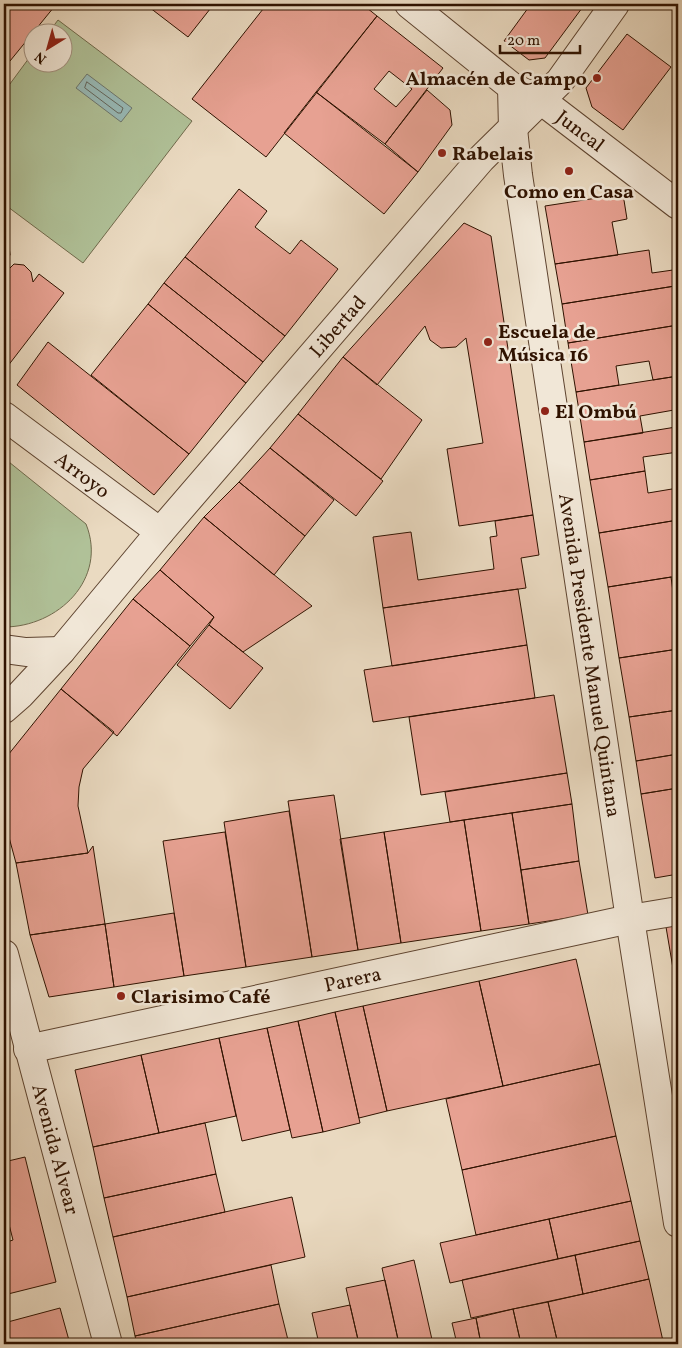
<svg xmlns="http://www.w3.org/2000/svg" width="682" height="1348" font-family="Vollkorn,serif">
	<rect width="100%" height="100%" fill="#eadac1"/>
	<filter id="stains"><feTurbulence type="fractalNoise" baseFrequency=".004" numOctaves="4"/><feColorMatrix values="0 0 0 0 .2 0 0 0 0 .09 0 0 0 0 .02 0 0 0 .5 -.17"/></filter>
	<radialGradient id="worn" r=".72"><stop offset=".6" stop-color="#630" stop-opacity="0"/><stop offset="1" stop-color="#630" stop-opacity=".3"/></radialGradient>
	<path fill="#b0c198" stroke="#706a4c" d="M58,20L192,121L83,263L4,204V92L32,54V62H62V32H49Z
		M4,458L86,524C108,579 58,627 4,627Z"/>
	<path fill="#98bab7" stroke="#6e776e" d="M87,74L132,108L121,122L76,88Z"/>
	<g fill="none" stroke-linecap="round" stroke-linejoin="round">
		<path stroke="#64665c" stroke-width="1" d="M87,82L123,108L121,113H118L85,88Z"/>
	</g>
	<path fill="#e7a192" stroke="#2f1200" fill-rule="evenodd" d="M4,4H50L54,7L10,61L4,56Z
		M145,4H214L188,37Z
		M267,4H362L377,16L266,157L192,99Z
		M531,4H585L545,58L529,60L504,41Z
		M377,16L443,68L385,144L316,92ZM389,71L412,89L396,107L374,89Z
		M627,34L671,67L623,130L592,107L586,88Z
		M427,90L450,110L452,125L418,172L385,144Z
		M316,92L418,172L384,214L284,133Z
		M239,189L267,211L255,227L290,254L301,240L338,269L285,336L185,257Z
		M623,194L627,219L612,222L618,255L555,264L545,206Z
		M464,223L491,236L533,515L459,526L447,449L483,443L466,338L456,347L441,348L430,340L425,326L377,385L343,357Z
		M4,235L8,237L10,255L4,263Z
		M649,250L652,273L673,270L675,286L562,304L555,264Z
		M185,257L285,336L263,362L164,283Z
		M4,264L9,269L14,264L24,265L31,272L33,282L39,274L64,293L4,371Z
		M164,283L263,362L246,383L148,304Z
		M675,286L678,325L568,343L562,304Z
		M148,304L246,383L189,454L91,375Z
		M678,325V376L653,380L649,361L616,366L619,385L576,392L568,343Z
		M48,342L189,454L154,495L17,385Z
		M343,357L422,420L381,479L298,414Z
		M678,376V427H676L674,410L640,416L643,433L584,442L576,392Z
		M298,414L383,481L356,516L270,448Z
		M676,427H678V452L643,457L645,471L590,480L584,442Z
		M270,448L334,500L305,536L239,482Z
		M645,471L648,493L678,488V520L599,533L590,480Z
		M239,482L305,536L274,575L204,517Z
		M533,515L539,555L521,558L526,588L383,608L373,537L411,532L418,580L494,569L490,537L497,536L495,521Z
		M204,517L312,606L243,652L209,625L214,617L160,570Z
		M678,520V576L608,587L599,533Z
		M160,570L214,617L190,646L133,599Z
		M671,577L674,599L678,598V649L619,658L608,587Z
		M518,589L527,645L392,666L383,608Z
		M133,599L190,646L117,736L61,689Z
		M209,625L263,668L230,709L177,665Z
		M527,645L535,698L373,722L364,670Z
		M678,649V710L629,717L619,658Z
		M61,689L114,732L83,769L79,787L78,806L88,853L16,863L4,819V760Z
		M554,695L567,773L421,795L409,717Z
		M678,710V754L636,761L629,717Z
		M678,754V788L641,794L636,761Z
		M567,773L572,804L450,822L445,792Z
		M678,788V874L655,878L641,794Z
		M334,795L358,950L312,957L288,801Z
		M572,804L579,861L521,870L512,813Z
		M289,811L312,957L246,967L224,822Z
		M512,813L529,924L481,931L464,820Z
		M464,820L481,931L401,943L384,832Z
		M225,832L246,967L184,976L163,841Z
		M384,832L401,943L358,950L340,839Z
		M93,846L105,924L30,935L16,863L88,853Z
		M579,861L588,915L529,924L521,870Z
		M174,913L184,976L114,987L105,924Z
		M105,924L114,987L49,997L30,935Z
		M678,925V998L666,927Z
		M576,959L600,1064L503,1086L479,981Z
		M479,981L503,1086L387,1111L363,1006Z
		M363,1006L387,1111L359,1118L335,1012Z
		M335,1012L360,1123L323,1132L298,1021Z
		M298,1021L323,1132L292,1138L267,1028Z
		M267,1028L290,1130L242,1141L219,1038Z
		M219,1038L236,1116L159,1133L141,1055Z
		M141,1055L159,1133L93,1147L75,1070Z
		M600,1064L616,1136L462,1170L446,1099Z
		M205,1123L216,1174L104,1198L93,1147Z
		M616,1136L631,1201L476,1235L462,1170Z
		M25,1157L56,1282L4,1295V1243L13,1240L4,1205V1162Z
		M216,1174L225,1212L113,1237L104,1198Z
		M292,1197L305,1257L127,1297L113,1237Z
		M631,1201L640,1241L558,1259L549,1219Z
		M549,1219L558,1259L450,1283L440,1243Z
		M640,1241L649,1279L583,1294L575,1255Z
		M575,1255L583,1294L471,1318L462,1280Z
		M414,1260L433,1344H399L382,1268Z
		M271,1265L279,1304L135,1336L127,1297Z
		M649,1279L663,1341L648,1344H558L548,1302Z
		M385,1280L399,1344H359L346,1288Z
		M548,1302L558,1344H521L513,1309Z
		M279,1304L289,1344H137L135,1336Z
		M350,1305L359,1344H319L312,1313Z
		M60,1308L70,1344H4V1323Z
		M513,1309L521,1344H481L476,1318Z
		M476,1318L481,1344H457L452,1323Z
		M318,1339L319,1344H294Z"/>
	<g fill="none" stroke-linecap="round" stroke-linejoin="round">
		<defs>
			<g id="minor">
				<path id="s1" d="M409,4L512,87L542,101L678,205"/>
				<path id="s2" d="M512,87L513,129L518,175L630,919L678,1223"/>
				<path id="s3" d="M4,416L160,532"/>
				<path d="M4,649L26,652L61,651"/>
				<path id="s4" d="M4,709L20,695L61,651L160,532L481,159L560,81L615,4"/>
				<path id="s5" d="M28,1049L630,919L678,911"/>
			</g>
			<g id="tertiary">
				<path id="s6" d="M4,954L108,1344"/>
			</g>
		</defs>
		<use href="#minor" stroke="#5e4430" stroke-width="30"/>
		<use href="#tertiary" stroke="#5e4430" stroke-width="30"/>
		<use href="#minor" stroke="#f1e7d7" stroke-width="28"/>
		<use href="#tertiary" stroke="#f1e7d7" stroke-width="28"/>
	</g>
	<g fill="#8f2418" stroke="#f1e7d7" stroke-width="2">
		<circle cx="597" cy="78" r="5"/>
		<circle cx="442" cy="153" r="5"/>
		<circle cx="569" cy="171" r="5"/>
		<circle cx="488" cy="342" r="5"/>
		<circle cx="545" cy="411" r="5"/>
		<circle cx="121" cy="996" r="5"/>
	</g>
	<g text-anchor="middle" stroke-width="5" stroke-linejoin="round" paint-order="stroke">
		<g font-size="20" font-weight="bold" fill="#2f1200" stroke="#f1e7d7" text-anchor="start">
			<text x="587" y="85" text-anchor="end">Almacén de Campo</text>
			<text x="452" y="160">Rabelais</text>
			<text x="569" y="198" text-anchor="middle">Como en Casa</text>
			<text x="498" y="338">Escuela de<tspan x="498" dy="23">Música 16</tspan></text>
			<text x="555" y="418">El Ombú</text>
			<text x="131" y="1003">Clarisimo Café</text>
		</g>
		<g font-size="20" fill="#2f1200" stroke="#f1e7d7">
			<text dy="7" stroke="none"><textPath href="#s1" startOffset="214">Juncal</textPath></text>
			<text dy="7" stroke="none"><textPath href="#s4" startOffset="508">Libertad</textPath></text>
			<text dy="7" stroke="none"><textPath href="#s3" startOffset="98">Arroyo</textPath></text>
			<text dy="7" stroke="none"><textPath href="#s2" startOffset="574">Avenida Presidente Manuel Quintana</textPath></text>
			<text dy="7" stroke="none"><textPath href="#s5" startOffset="332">Parera</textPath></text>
			<text dy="7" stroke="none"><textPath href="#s6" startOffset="202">Avenida Alvear</textPath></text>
		</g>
	</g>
	<rect width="682" height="1348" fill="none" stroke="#eadac1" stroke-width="20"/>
	<rect x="5" y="5" width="672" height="1338" fill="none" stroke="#2f1200" stroke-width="2.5"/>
	<rect x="10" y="10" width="662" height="1328" fill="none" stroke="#2f1200"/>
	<g transform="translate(48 48) rotate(217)"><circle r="24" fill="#f1e7d7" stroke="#a39281"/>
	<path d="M0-4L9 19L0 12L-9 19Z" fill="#8f2418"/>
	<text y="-8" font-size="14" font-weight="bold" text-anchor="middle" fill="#2f1200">N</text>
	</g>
	<path d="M500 45v8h80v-8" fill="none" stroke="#2f1200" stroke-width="2.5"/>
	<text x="507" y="45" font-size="15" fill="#2f1200" stroke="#f1e7d7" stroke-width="4" paint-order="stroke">20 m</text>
	<rect width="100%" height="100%" filter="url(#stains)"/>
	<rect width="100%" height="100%" fill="url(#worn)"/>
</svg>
